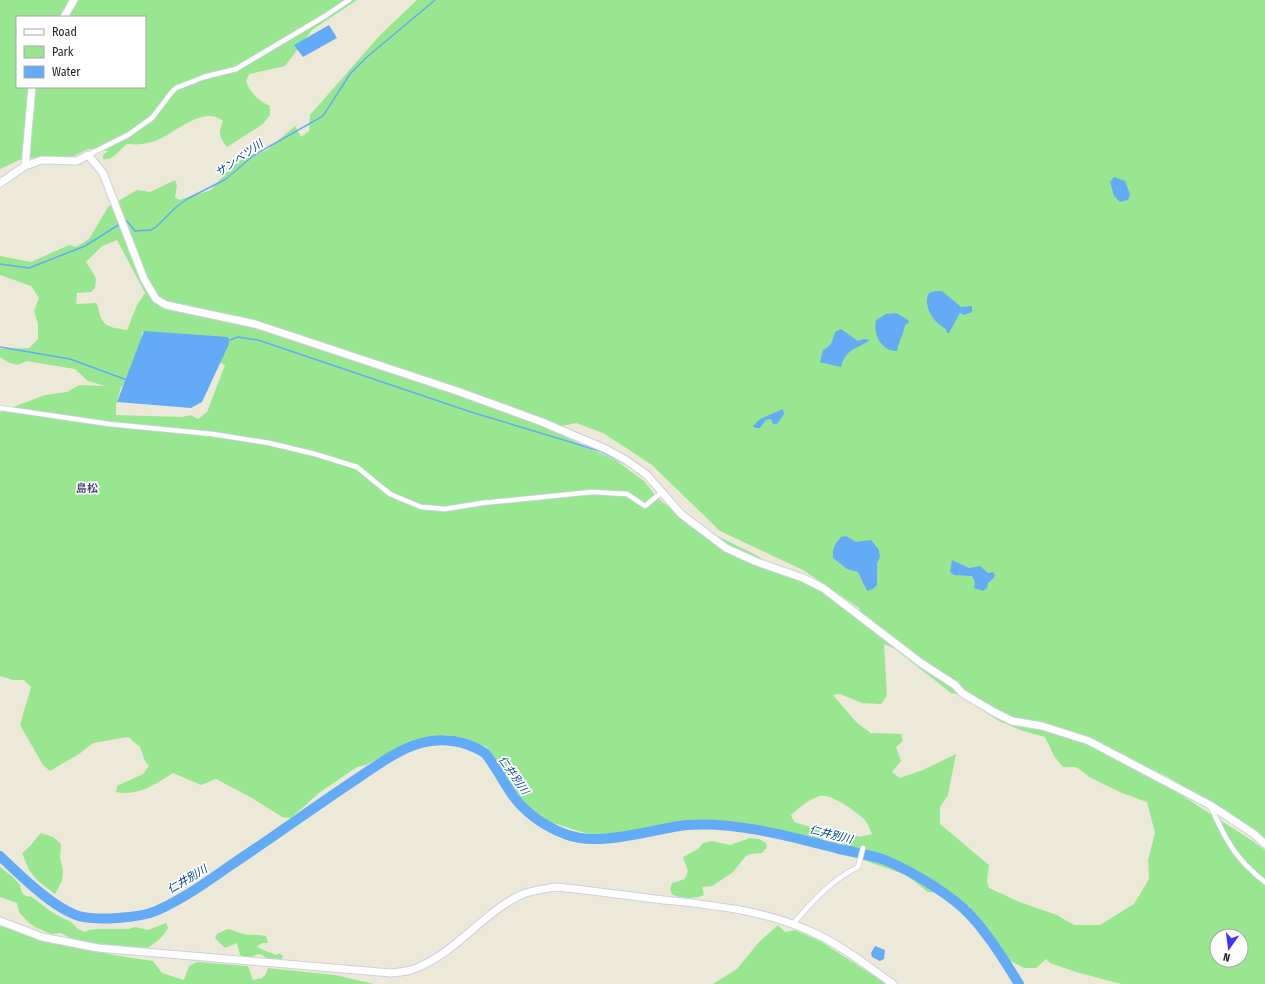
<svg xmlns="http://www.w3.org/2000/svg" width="1265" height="984" font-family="'Fira Sans Condensed','Noto Sans JP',sans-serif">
	<rect width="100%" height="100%" fill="#ece9d9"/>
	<path fill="#98e790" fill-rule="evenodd" d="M0,0H357L312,30L285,66L249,74L246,81C250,93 259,101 270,106V115L263,124L227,147C219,136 218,133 223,121C203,104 173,135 155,141C146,144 137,145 127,144C119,150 113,161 103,159V155L108,151L88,149L70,158L43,157L29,158L26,157L0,169ZM17,17H145V87H17Z
		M417,0H1265V838L1218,806L1166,776L1128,758C1157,779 1187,799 1217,818C1233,829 1250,838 1265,850V984H1121L1076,972L1050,963L1046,959L1036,968H1024L1007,959L985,927L970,909V906L957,909L938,893L928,892L906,875L849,855L839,832H850L859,837L872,834C870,829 868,824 865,820C857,812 831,793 820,796C809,799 799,808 791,815L794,822L820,830L824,836L821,841L736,822H702L673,824L654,833L616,836L592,835L572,829L550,822L515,798L504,778L500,766L487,747L447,735L423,738L386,754L366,765L357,767L319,793L291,818L282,817L252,798L216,779L201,785L173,773C156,784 137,797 116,792L117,786L143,774L149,766L145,761L140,747L128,737L93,743L79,754L50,771L43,765L20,725L31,687L24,680H13L0,676V412L45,395L67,392L79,385L105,386L88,381L75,369L26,361C16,368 9,363 0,357V349L29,348L38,339V324L34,311L39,298L31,286L0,275V256L31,262L69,245L76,247L89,239L108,207L137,190L150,192L175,180L177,186L175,197L179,200L211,190L236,162L267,150L295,126L301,137L309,131L310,115L381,34ZM117,240L145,293L137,305L127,330C118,328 106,329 101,318C99,313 99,308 96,303L76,304L77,293L91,292L95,288L96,278L86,262L102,246ZM142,332L150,334L225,365L207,412L198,419L191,415L182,417L116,415V405L121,387L129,384L140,355ZM576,423L603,433L652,465L720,531L803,570L859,608L860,613L818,587L790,576L756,555L683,519L657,497L644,481L617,461L555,432L557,427ZM884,644L895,649L951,693L957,694L999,721L1023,731L1045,737L1054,756L1063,767H1076L1091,778L1122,793L1147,802L1155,833L1148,860L1149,879L1134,904L1100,925H1074L1057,915L1022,903L989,888L987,881L989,865L940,824V807L948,795L956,754L923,770L900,778L892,772L901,761L896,747L903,741L901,734L871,733L857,723L833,695L840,694L862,703L881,704L887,696ZM1217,936H1241V960H1217Z
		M41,833L53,837L61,844L60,858L63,870L62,881L55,894L37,880L29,870L22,853C31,847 34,840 41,833Z
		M750,838L759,839L766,843L767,847L762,853L750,854L746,856L732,873L712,886L702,887L704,895C696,899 679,899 672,894L670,889L672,883L685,879L688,871L683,857L698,849L703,843L712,841L730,845Z
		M0,867L14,878L20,885L22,893L26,896L32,897L53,913L71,922L78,929L85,932L89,930L97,929H129L135,927L148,930L166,923L168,928C161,940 156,942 146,949L90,943L70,938L61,933L51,934L35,927L28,922L19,912L17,903L0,897Z
		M778,925L785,932L795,930L820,941L887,984H713L737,969L759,942Z
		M0,926C52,944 98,953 153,961L162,973L184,980L189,966L197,962L248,966L253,980L262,978L266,974L268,968L335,975L374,984H0Z
		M228,929C233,930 235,931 240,933C247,936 257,934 266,936L268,943H262L257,947C262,949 272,954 277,955L280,953L283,957L281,960C277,959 271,960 267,958C259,954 260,952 250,958L240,955L237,943L225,948L215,938L217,934Z"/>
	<path fill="#63aaf7" d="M329,25L337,38L303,57L294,45Z
		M1114,177L1125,181L1130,194L1128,200L1120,202L1114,196L1110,182Z
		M935,291H942L961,307L972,306V312L964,315L960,313L949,333H947L946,329C934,323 922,306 929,293Z
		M896,313L908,320L909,322L905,325C903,336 898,343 897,351C881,351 873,334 876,320L886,314Z
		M841,329L858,341L864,339L870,340C856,350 846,348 841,367L820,362L823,350C831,346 833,341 835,332Z
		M144,331L228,337L229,344L202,402L191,408L117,402Z
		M783,409L784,414L777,424H773L771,419L766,420L760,428H755L753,426L760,419Z
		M846,536L856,542L871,540L879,550L880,557L877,563V585L873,589L867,591L858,572L847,569L833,558C832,548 835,544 841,537Z
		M952,560L969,568L980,566L988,573L993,572L995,575L994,578L988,583L987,588L983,591L974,588L975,582L972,576L954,575L950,572Z
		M875,946L885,950L884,959L880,961L872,957L871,953Z"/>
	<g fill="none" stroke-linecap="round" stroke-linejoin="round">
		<path stroke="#63aaf7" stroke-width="1.5" d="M125,222L127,221L135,231L151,230L156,227L175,208L187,199L226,179L254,155L323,116L350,74L367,57L435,0
			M0,264L29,268L85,246L120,224
			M227,341L238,337L258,340L471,412L600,451L624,463
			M0,347L70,359L127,380"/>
		<path stroke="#63aaf7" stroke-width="10" d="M0,856C20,875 53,908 79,916C97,921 139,918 156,911C183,899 207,882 231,865C275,836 317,805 361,776C379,764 399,749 421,743C443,737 466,741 485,753C494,764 501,778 509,790C522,810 542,825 565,834C599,848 651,829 687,825C735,821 792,837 839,849C854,852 870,855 885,860C909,870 943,890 963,908C984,927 1004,960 1019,984"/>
		<defs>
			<path id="street" d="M88,155L128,135L142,125L152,118L171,93L176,88L204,77L236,69L325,16L349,0
				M0,408L109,424L212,434L269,443L315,454L357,467L390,494L421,507L445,509L482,503L592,492L627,494L645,506L662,492
				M1211,807C1225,839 1236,860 1265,882
				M793,924C812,902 831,880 858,867L863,848"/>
			<path id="secondary" d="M64,17L74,0
				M25,166L32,87
				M0,183L25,166L42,160L77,161L88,155L103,173L144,279L156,299L166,305L255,324L457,391L542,422L606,449L626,460L647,475L681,514L726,548L757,562L803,578L823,588L921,663L955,685L962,693L994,712L1012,721L1042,726L1089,741L1210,805L1254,834L1265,844
				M0,921L42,937L98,948L391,973C402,972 412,971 421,966C459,949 485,911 523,894C534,890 545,889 556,887C589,890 622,895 655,899C709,905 764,909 814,933C843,946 867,966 893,984"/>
		</defs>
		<use href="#street" stroke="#cfcee3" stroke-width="6"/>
		<use href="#secondary" stroke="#cfcee3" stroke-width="9"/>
		<use href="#street" stroke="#fff" stroke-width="4.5"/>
		<use href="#secondary" stroke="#fff" stroke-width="7"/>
	</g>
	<g text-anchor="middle" stroke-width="3.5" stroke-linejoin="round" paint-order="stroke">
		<g font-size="11" font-style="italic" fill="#0443a1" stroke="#fff">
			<text transform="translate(239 158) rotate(-35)" y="4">サンベツ川</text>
			<text transform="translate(514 775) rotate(55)" y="4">仁井別川</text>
			<text transform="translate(831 834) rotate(14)" y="4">仁井別川</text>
			<text transform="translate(187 879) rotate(-31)" y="4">仁井別川</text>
		</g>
		<g font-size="11" font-weight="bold" fill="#4a467c" stroke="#fff">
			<text x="87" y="492">島松</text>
		</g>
	</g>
	<rect x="16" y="16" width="130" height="72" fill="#ffffff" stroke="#a9a9a9"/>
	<rect x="24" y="29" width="20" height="6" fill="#ffffff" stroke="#a9a9a9"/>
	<text x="52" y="36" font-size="12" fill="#282828">Road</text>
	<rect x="24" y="46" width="20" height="12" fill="#98e790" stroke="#a9a9a9"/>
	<text x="52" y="56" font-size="12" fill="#282828">Park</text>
	<rect x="24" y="66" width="20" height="12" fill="#63aaf7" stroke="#a9a9a9"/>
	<text x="52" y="76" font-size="12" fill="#282828">Water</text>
	<g transform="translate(1229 948) rotate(194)"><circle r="19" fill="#ffffff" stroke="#a9a9a9"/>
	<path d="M0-3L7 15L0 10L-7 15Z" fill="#4133ff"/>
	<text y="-6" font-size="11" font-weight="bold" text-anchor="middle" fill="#282828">N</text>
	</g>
</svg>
